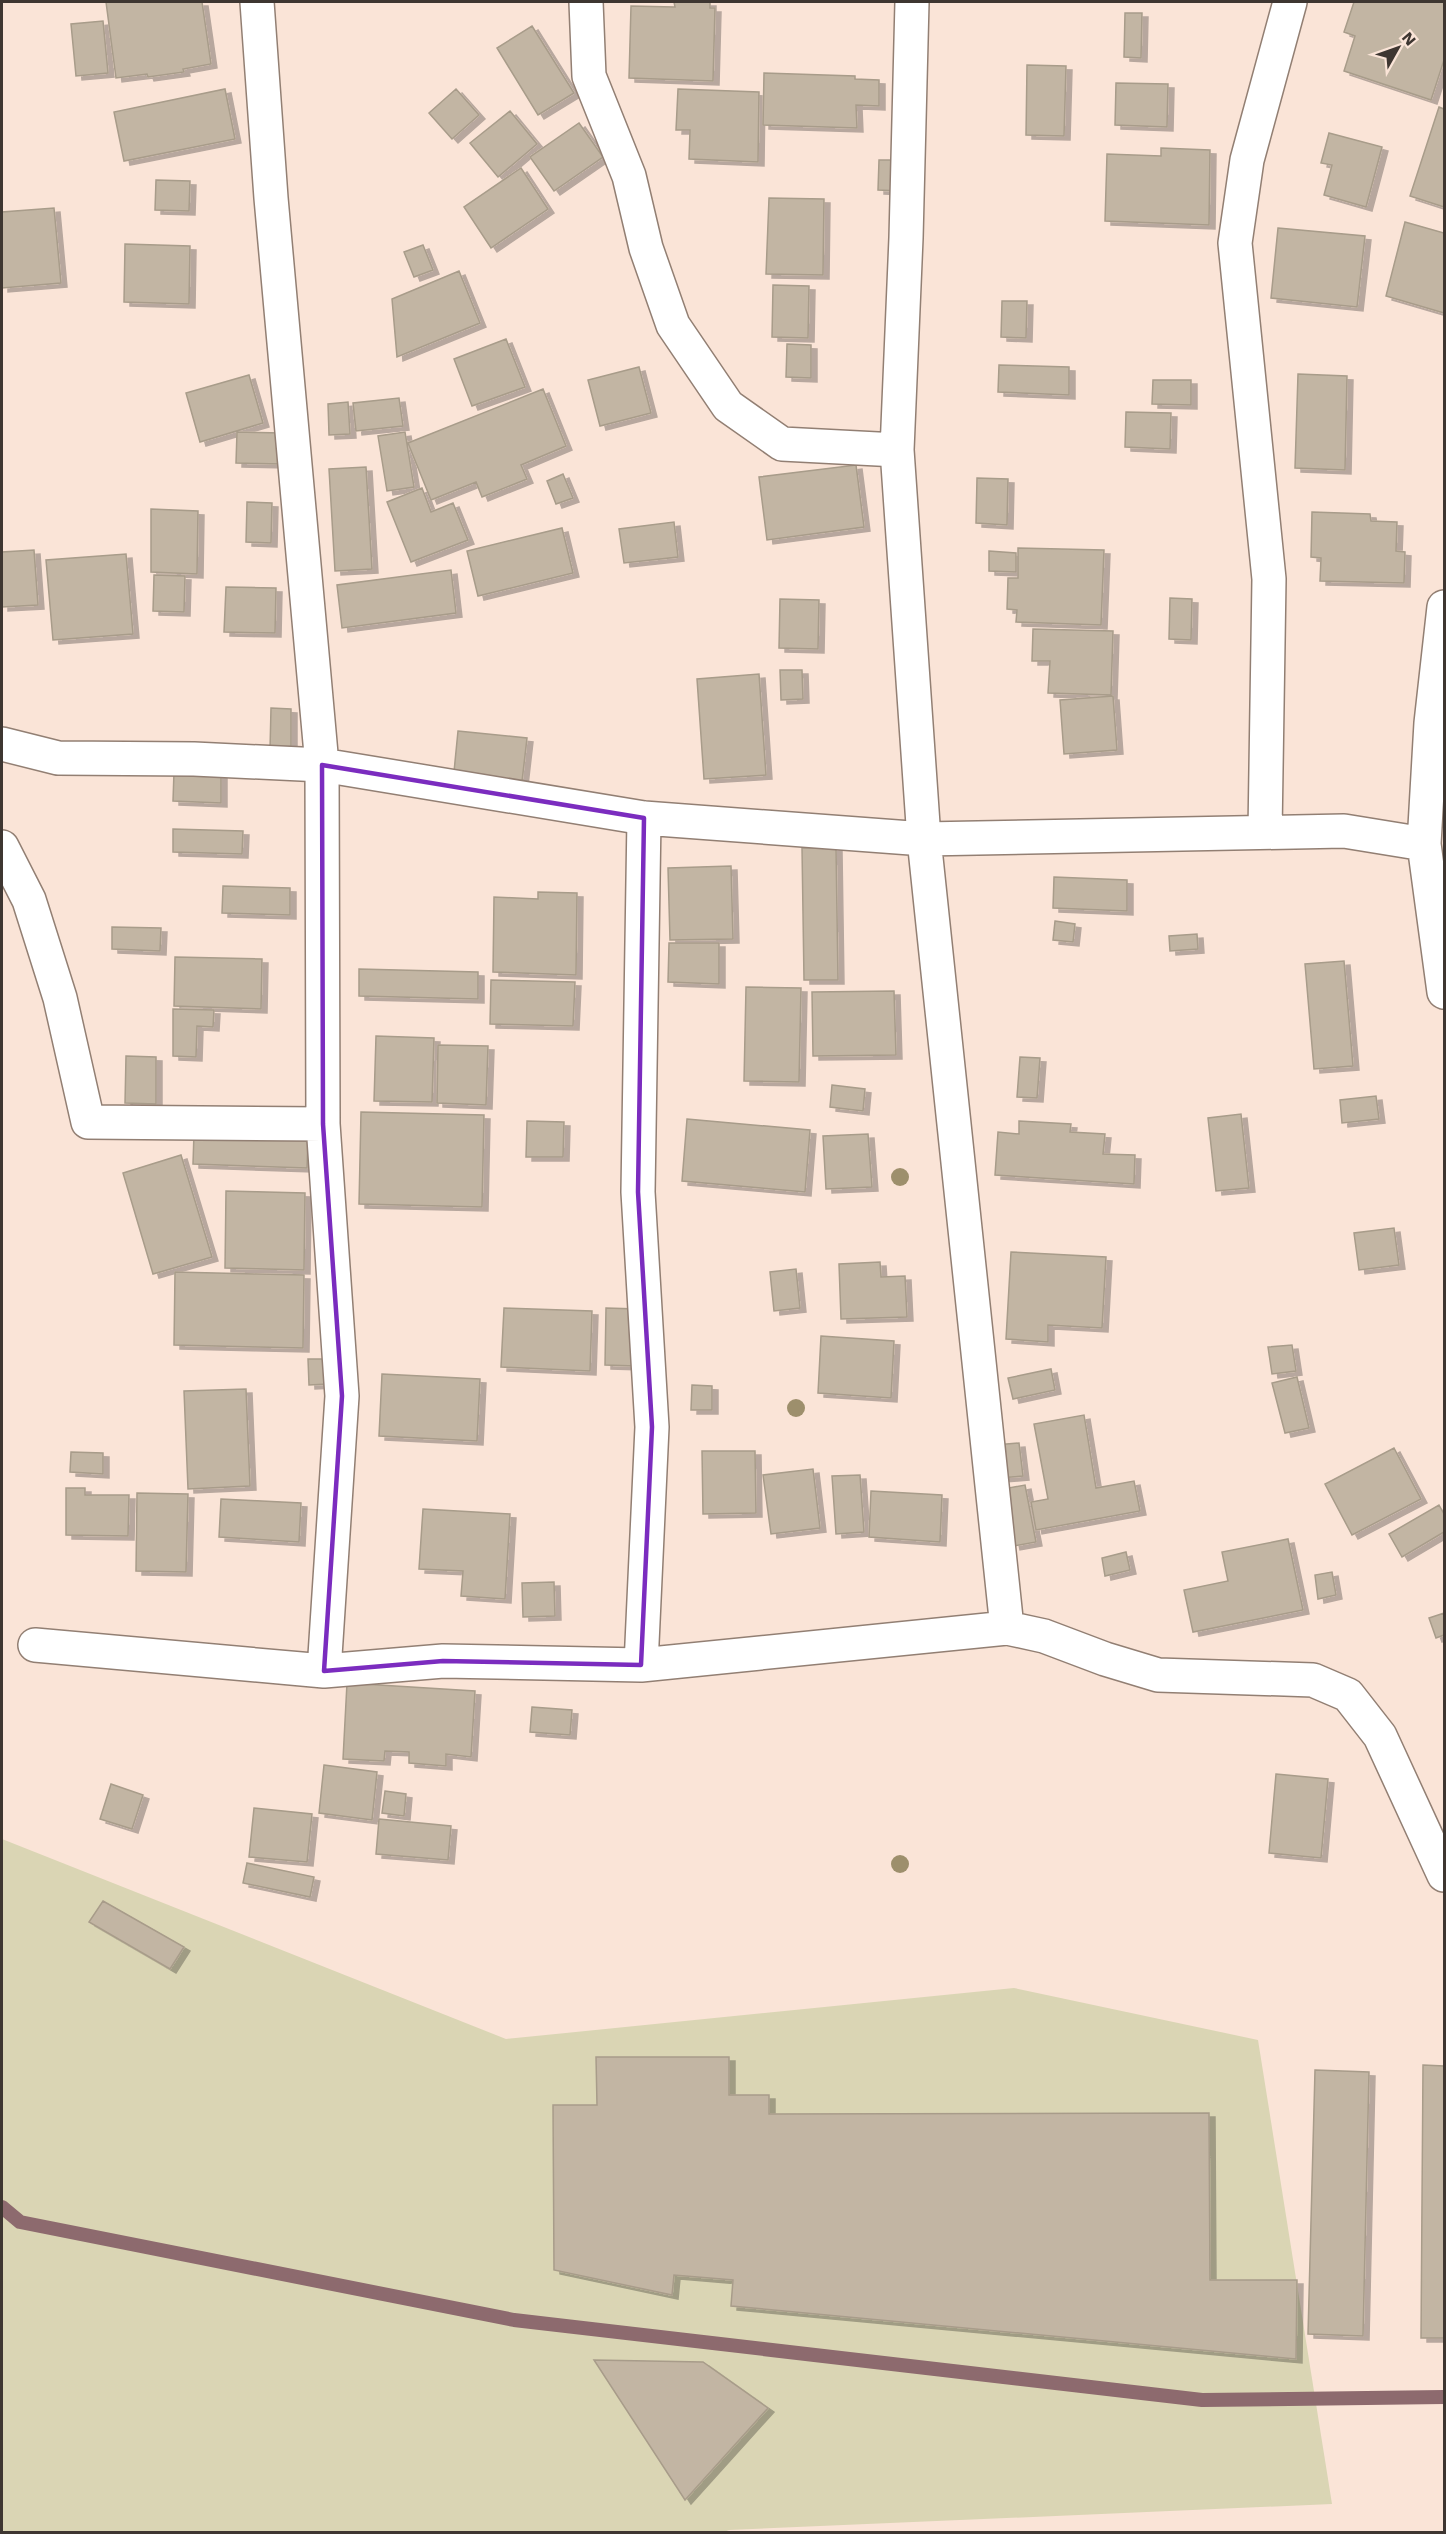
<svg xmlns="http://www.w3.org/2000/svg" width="1446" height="2534" font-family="'Work Sans',sans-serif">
	<defs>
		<filter id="shadow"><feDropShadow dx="6" dy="4" stdDeviation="0" flood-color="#0004"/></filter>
	</defs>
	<rect width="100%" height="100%" fill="#fae4d7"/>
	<path fill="#dad5b4" d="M2,1839L506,2039L1014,1988L1258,2040L1332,2504L729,2530L724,2532H2Z"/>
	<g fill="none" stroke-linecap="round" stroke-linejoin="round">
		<path stroke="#8d6a6e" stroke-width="14" d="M2,2207L20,2222L514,2320L1202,2400L1444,2397"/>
	</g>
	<path fill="#c2b5a3" stroke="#a89c8a" stroke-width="1.5" filter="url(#shadow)" d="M106,2H202L211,64L183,69L184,72L148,77L147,74L116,78Z
		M674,2H710V8H715L713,81L629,78L631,6L675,7Z
		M1354,2H1444V60L1431,100L1344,71L1355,36L1344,32Z
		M1125,13H1142L1141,58L1124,57Z
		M103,21L108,73L76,76L71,24Z
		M532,26L574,93L538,115L497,48Z
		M1027,65L1066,66L1064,136L1026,135Z
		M764,73L855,76V79L879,80V106L856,105L857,128L763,125Z
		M1116,83L1168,84L1167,127L1115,125Z
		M225,89L235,139L124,161L114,112Z
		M456,89L479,115L452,139L429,113Z
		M678,89L759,92L758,162L689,159L690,130H676Z
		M1439,107L1444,109V207L1410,196Z
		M510,111L537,144L498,177L470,143Z
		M579,123L603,157L554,191L530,157Z
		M1329,133L1382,147L1366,207L1324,195L1332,165L1321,163Z
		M1161,148L1210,150L1209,225L1105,221L1107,154L1161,156Z
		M879,160H902L901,191L878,190Z
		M521,168L548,209L491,248L464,207Z
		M156,180L190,181L189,211L155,210Z
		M769,198L824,199L823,275L766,274Z
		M54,208L61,283L2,288V212Z
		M1405,222L1444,233V313L1386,296Z
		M1278,228L1365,236L1357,307L1271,298Z
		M125,244L190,246L189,304L124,302Z
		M423,245L433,270L414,277L404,252Z
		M459,271L480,323L397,357L392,299Z
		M773,285L809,286L808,338L772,337Z
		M1002,301H1027L1026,338L1001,337Z
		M506,339L525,387L472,406L454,359Z
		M787,344L811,345V378L786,377Z
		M999,365L1069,367V395L998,392Z
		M639,367L651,413L600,426L588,380Z
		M1298,374L1347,376L1345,470L1295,468Z
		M249,375L263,423L200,442L186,393Z
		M1153,380H1191V405L1152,404Z
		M543,389L566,446L521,465L527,479L482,497L476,482L431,500L408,443Z
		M399,398L403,426L356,431L353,403Z
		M348,402L350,434L329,435L328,404Z
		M1126,412L1171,413L1170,449L1125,447Z
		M237,432L281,433V464L236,463Z
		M405,432L414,487L387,491L378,436Z
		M856,465L864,527L767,540L759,477Z
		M366,467L372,569L335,571L329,469Z
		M563,474L573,498L556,504L547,481Z
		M977,478L1008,479L1007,525L976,523Z
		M422,488L431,512L453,503L468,540L411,562L387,502Z
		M247,502L272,503L271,543L246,542Z
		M151,509L198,511L197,574L151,572Z
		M1312,512L1370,514L1371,521L1397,522L1396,551L1405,552L1404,583L1320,581L1321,558L1311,557Z
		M674,522L678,557L624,563L619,529Z
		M562,528L573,573L478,596L467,551Z
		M1018,548L1104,550L1101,625L1016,622L1017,610L1007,609L1008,578H1018Z
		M34,550L38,605L2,607V552Z
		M989,551L1016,553V572L989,571Z
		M126,554L133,634L53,640L46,560Z
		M451,570L456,613L342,628L337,585Z
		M154,575L185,576L184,612L153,611Z
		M226,587L276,588L275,633L224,632Z
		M1170,598L1192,599L1191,640L1169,639Z
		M780,599L819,600L818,649L779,648Z
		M1033,629L1113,631L1111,695L1048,693L1050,661H1032Z
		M780,670H802L803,699L781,700Z
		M759,674L766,775L704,779L697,679Z
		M1113,696L1117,750L1064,754L1060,700Z
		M271,708L291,709V751L270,750Z
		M458,731L527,738L521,790L453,782Z
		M174,772L221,774V803L173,801Z
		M173,829L243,831L242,854L173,852Z
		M836,847L838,980H804L802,848Z
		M731,866L733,939L670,940L668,868Z
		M1054,877L1127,880V911L1053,908Z
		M223,886L290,888V915L222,913Z
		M538,892L577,893L576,975L493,972L494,897L538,899Z
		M1055,921L1075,924L1073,942L1053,940Z
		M112,927L161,928L160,951L112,949Z
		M1197,934L1198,949L1170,951L1169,936Z
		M669,943H719V984L668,982Z
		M175,957L262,959L261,1009L174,1006Z
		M1344,961L1353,1066L1314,1069L1305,964Z
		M359,969L478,972V999L359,996Z
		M491,980L575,982L573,1026L490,1024Z
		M746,987L801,988L799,1082L744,1081Z
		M894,991L896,1055L813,1056L812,992Z
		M173,1009L214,1010L213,1027L197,1026L196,1057L173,1056Z
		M376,1036L434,1038L432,1102L374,1101Z
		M438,1045L488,1046L486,1105L437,1103Z
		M126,1056L156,1057V1104L125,1103Z
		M1020,1057L1040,1058L1037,1098L1017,1097Z
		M832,1085L865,1089L863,1111L830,1107Z
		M1376,1096L1379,1119L1342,1123L1340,1100Z
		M361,1112L484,1115L482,1207L359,1204Z
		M1241,1114L1249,1188L1216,1191L1208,1118Z
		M687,1119L810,1130L805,1192L682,1181Z
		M527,1121L564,1122L563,1157H526Z
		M1019,1121L1071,1124L1070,1132L1105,1134L1103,1154L1135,1155L1134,1184L995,1175L998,1132L1019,1134Z
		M194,1133L308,1137L307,1168L193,1164Z
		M868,1134L872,1187L826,1189L823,1136Z
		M181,1155L212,1257L153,1274L123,1173Z
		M226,1191L305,1193L304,1270L225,1268Z
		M1394,1228L1399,1265L1359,1270L1354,1233Z
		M1011,1252L1106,1257L1102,1328L1048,1325V1342L1006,1339Z
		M880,1262L881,1277L905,1276L907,1317L841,1319L839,1264Z
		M796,1269L800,1308L774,1311L770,1272Z
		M175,1272L304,1275L303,1348L174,1345Z
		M504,1308L592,1311L590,1371L501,1367Z
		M606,1308L638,1309L636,1366L605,1365Z
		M821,1336L894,1341L891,1398L818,1393Z
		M1292,1345L1296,1371L1272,1374L1268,1347Z
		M308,1359H327L328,1384L309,1385Z
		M1051,1369L1055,1390L1013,1399L1008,1378Z
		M382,1374L480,1379L477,1441L379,1436Z
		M1297,1377L1309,1428L1285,1433L1272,1383Z
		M692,1385L712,1386V1410H691Z
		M246,1389L250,1486L188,1489L184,1391Z
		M1084,1415L1096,1488L1134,1481L1140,1511L1036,1530L1031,1502L1048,1499L1034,1424Z
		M1019,1443L1023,1476L999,1478L995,1445Z
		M1394,1448L1421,1499L1352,1535L1325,1484Z
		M702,1451H755L756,1513L703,1514Z
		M71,1452L103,1453V1474L70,1472Z
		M813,1469L820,1528L771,1534L763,1475Z
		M860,1475L864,1532L836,1534L832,1476Z
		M1025,1485L1036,1542L1014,1546L1003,1489Z
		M66,1488H85V1495H129L128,1536L66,1535Z
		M871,1491L942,1495L940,1542L869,1537Z
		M137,1493L188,1494L186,1572L136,1571Z
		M221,1499L301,1503L299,1542L219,1537Z
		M1439,1505L1444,1514V1532L1402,1557L1389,1534Z
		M423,1509L510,1514L505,1599L461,1596L463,1571L419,1569Z
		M1288,1539L1303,1610L1193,1632L1184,1590L1228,1581L1222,1552Z
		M1126,1552L1130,1570L1105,1576L1102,1558Z
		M1332,1572L1336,1595L1318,1599L1315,1575Z
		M554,1582L555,1616L523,1617L522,1583Z
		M1444,1613V1635L1436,1638L1429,1618Z
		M347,1683L475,1691L471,1757L446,1754V1766L409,1763V1752L385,1751L384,1761L343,1759Z
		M532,1707L572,1710L570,1735L530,1732Z
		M324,1765L377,1772L372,1820L319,1813Z
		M1276,1774L1328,1779L1321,1858L1269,1853Z
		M111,1784L143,1795L132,1829L100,1819Z
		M385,1791L406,1794L404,1816L382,1813Z
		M254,1808L312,1814L307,1862L249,1857Z
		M379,1819L451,1826L448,1860L376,1854Z
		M247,1863L314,1877L310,1897L243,1883Z
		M103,1901L184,1947L170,1969L89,1922Z
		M596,2057H729V2095H769V2114L1209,2113L1210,2280H1297L1296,2359L731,2306L733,2280L674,2275L672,2295L554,2270L553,2105H597Z
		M1423,2065L1444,2066V2338H1421Z
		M1315,2070L1369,2072L1363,2336L1308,2334Z
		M594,2360L703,2362L768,2408L685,2500Z"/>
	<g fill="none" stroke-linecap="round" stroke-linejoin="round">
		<defs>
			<path id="minor" d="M257,2L271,198L322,765L323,1124L342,1396L324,1671
				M586,2L589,76L629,176L646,248L673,325L728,406L782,444L897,450
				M912,2L906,238L897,450L924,839L1007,1628
				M1444,607L1431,723L1424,844L1444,992
				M2,744L58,758L194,759L322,765L644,818L924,839L1344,831L1424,844
				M1265,832L1269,579L1235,243L1247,160L1290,2
				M2,847L29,900L60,998L88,1122L323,1124
				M35,1645L324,1671L443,1661L641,1665L1007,1628L1044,1636L1105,1659L1158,1675L1313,1680L1348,1695L1380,1736L1444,1875
				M641,1665L652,1427L638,1192L644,818"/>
		</defs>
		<use href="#minor" stroke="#927f73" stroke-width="36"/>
		<use href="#minor" stroke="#fff" stroke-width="33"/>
	</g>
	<g fill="#9d8f6c">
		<circle cx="900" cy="1177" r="9"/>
		<circle cx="796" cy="1408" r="9"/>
		<circle cx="900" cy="1864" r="9"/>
	</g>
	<path fill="none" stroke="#7b2cbf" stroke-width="4.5" stroke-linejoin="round" d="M322,765L644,818L638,1192L652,1427L641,1665L443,1661L324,1671L342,1396L323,1124Z"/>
	<rect width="1446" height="2534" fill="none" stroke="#3e3631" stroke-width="6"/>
	<g transform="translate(1398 48) rotate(50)" stroke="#fae4d7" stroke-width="4.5" paint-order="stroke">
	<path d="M0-4.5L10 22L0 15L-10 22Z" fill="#3e3631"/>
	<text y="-9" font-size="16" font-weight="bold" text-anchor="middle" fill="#3e3631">N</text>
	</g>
</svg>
